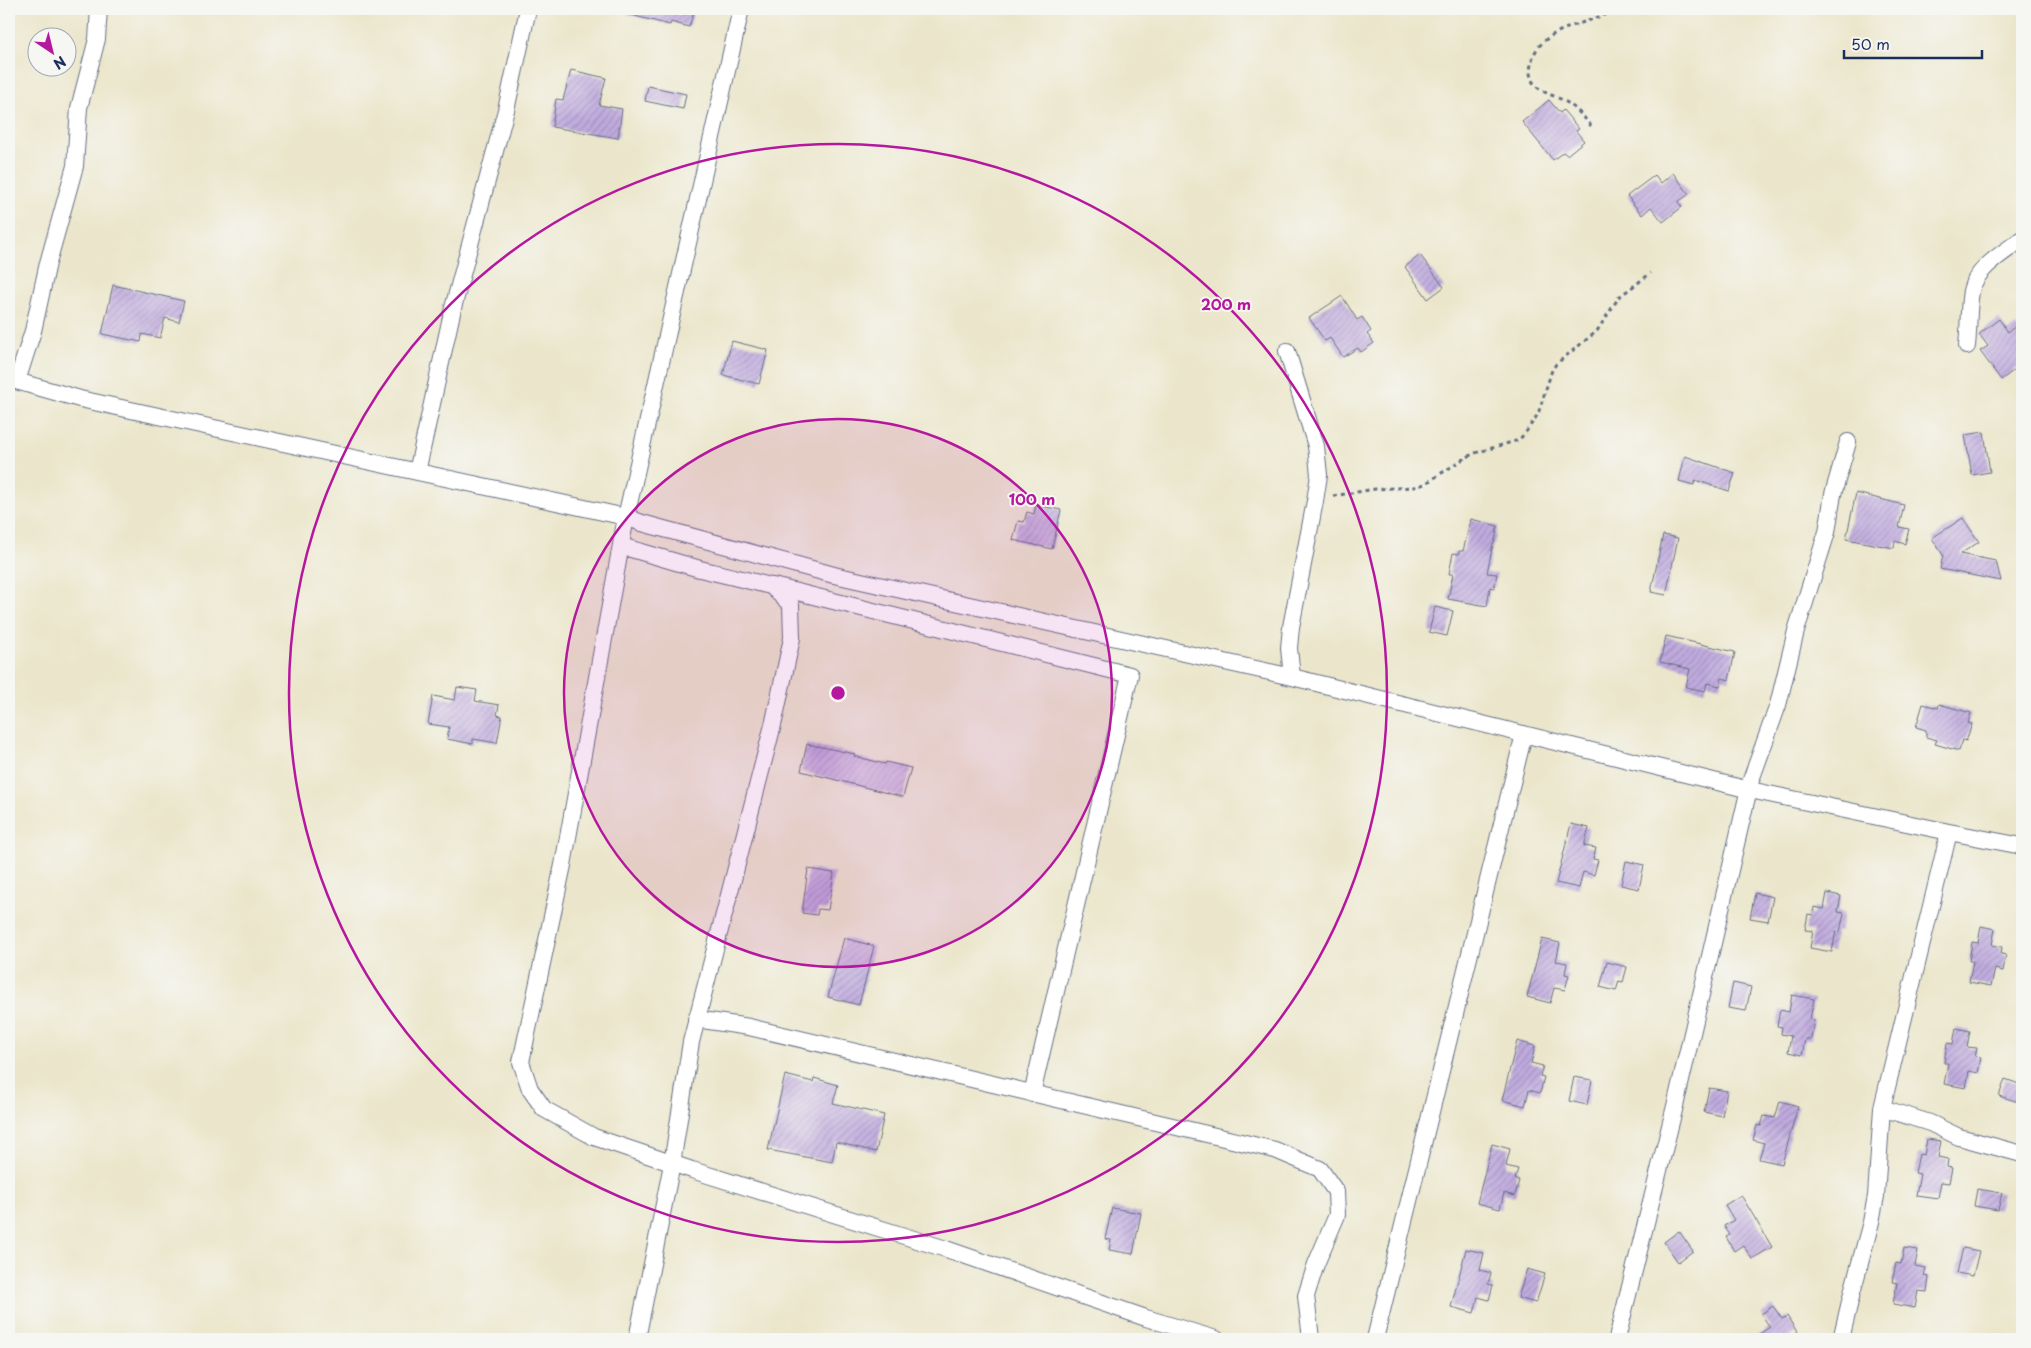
<svg xmlns="http://www.w3.org/2000/svg" width="2031" height="1348" font-family="'Playpen Sans',sans-serif">
	<defs>
		<pattern id="building-hatch" width="6" height="6" patternUnits="userSpaceOnUse" patternTransform="scale(1.25)"><rect width="6" height="6" fill="#c1acdf"/><path d="M-1 1l2-2M0 6l6-6M5 7l2-2" fill="none" stroke="#9c8cb8"/></pattern>
	</defs>
	<rect width="100%" height="100%" fill="#f6f6f2"/>
	<filter id="ink" filterUnits="userSpaceOnUse"><feTurbulence type="fractalNoise" baseFrequency=".02" numOctaves="2"/><feDisplacementMap in="SourceGraphic" scale="10" xChannelSelector="R" yChannelSelector="G"/><feConvolveMatrix kernelMatrix="1 2 1 2 8 2 1 2 1" color-interpolation-filters="sRGB"/></filter>
	<filter id="wash" filterUnits="userSpaceOnUse"><feTurbulence type="fractalNoise" baseFrequency=".0096" numOctaves="4" result="noise"/><feDisplacementMap in="SourceGraphic" scale="20" xChannelSelector="R" yChannelSelector="G"/><feGaussianBlur stdDeviation="1.12" result="paint"/><feColorMatrix in="noise" values="0 0 0 0 0 0 0 0 0 0 0 0 0 0 0 0 0 1.4 0 .05"/><feComposite in="paint" operator="in"/></filter>
	<g filter="url(#wash)">
		<rect width="100%" height="100%" fill="#ebe6cb"/>
		<g id="blocks">
			<path fill="url(#building-hatch)" d="M627,9H695L689,27L671,22L670,25L627,14Z
				M571,70L606,78L599,105L622,109L618,138L552,127L556,99L563,100Z
				M648,86L686,94L683,109L645,101Z
				M1549,100L1560,113L1563,110L1579,129L1576,131L1584,141L1567,155L1563,152L1553,160L1522,122Z
				M1673,173L1689,194L1678,202L1682,207L1663,222L1651,207L1642,215L1627,196L1655,175L1661,183Z
				M1420,255L1444,287L1428,299L1405,267Z
				M113,285L184,301L179,322L165,318L160,338L142,334L141,342L102,334Z
				M1342,296L1357,320L1362,317L1371,331L1367,334L1374,343L1361,352L1358,348L1343,357L1330,338L1325,341L1309,318Z
				M1999,319L2008,332L2016,326L2022,334V364L2001,380L1980,351L1988,346L1979,334Z
				M732,341L768,350L759,384L723,375Z
				M1984,432L1990,472L1972,475L1965,435Z
				M1685,456L1735,473L1729,491L1695,480L1694,485L1679,481Z
				M1856,493L1904,505L1899,527L1909,529L1905,544L1895,541L1894,548L1846,539Z
				M1036,505L1061,510L1052,549L1013,540L1018,521L1024,522L1027,512L1034,514Z
				M1963,518L1979,542L1960,554L1996,561L2001,581L1940,569L1943,555L1932,538Z
				M1471,519L1498,526L1494,544H1493L1487,573L1497,574L1494,588L1490,587L1487,606L1448,599L1453,574H1449L1453,553L1459,554V551H1463Z
				M1663,535L1678,538L1666,595L1651,592Z
				M1435,607L1453,611L1447,636L1429,632Z
				M1666,636L1735,652L1729,680L1722,678L1720,686L1707,683L1705,691L1686,687L1690,669L1660,662Z
				M457,687L477,690L475,701L499,705L497,715L502,716L497,743L473,739V744L447,739L449,727L428,724L433,696L455,700Z
				M1923,704L1938,708L1939,704L1971,713L1968,723L1972,724L1966,741L1963,740L1959,751L1935,744L1937,740L1926,737V730L1916,727Z
				M807,744L855,754L854,756L885,764L886,762L911,768L903,797L801,771Z
				M1571,824L1589,828L1584,846L1596,848L1593,859L1598,860L1594,875L1583,872L1579,888L1556,883Z
				M1626,861L1644,865L1639,889L1621,885Z
				M808,869L834,873L828,910L818,909L817,915L802,913Z
				M1755,893L1773,897L1768,921L1750,918Z
				M1827,893L1841,896L1838,912L1844,913L1840,932L1836,931L1832,952L1810,948L1813,931L1805,930L1808,914L1813,915L1814,907L1824,909Z
				M1981,926L1995,929L1992,945L2002,947L2001,954L2006,955L2003,971L1995,969L1991,986L1969,982L1973,961H1969L1972,942L1978,943Z
				M844,938L874,946L859,1005L828,997Z
				M1542,939L1560,943L1556,961L1567,963L1565,974L1569,975L1565,990L1554,988L1550,1003L1527,997Z
				M1607,962L1627,967L1623,982L1619,981L1616,991L1600,987Z
				M1733,983L1751,987L1746,1011L1728,1008Z
				M1792,995L1814,999L1810,1019L1814,1020L1811,1039H1805L1802,1055L1788,1052L1791,1036L1781,1034L1782,1027L1777,1026L1780,1010L1789,1012Z
				M1956,1028L1970,1031L1967,1047L1977,1048L1975,1056L1981,1057L1978,1073L1969,1071L1966,1088L1944,1084L1948,1063H1944L1947,1043L1953,1044Z
				M1517,1041L1535,1046L1531,1063L1543,1066L1540,1076L1544,1077L1540,1093L1529,1090L1525,1106L1502,1100Z
				M785,1075L813,1082L814,1078L838,1085L833,1103L884,1115L876,1152L836,1142L832,1162L768,1150Z
				M1574,1077L1592,1080L1587,1105L1569,1101Z
				M2005,1079L2022,1085V1103L1999,1096Z
				M1709,1088L1727,1091L1722,1116L1704,1112Z
				M1780,1101L1798,1106L1782,1164L1759,1159L1764,1143L1753,1140L1757,1125L1761,1126L1764,1116L1775,1118Z
				M1927,1139L1941,1141L1938,1157L1948,1159L1947,1167L1952,1168L1949,1183L1941,1182L1938,1198L1916,1195L1920,1174L1915,1173L1919,1154L1924,1155Z
				M1492,1144L1510,1149L1506,1166L1518,1169L1515,1179L1519,1180L1515,1196L1504,1193L1500,1209L1477,1203Z
				M1977,1189L2002,1193L1998,1210L1974,1206Z
				M1741,1195L1772,1247L1752,1259L1743,1245L1734,1251L1726,1237L1730,1235L1724,1226L1734,1220L1725,1205Z
				M1112,1208L1141,1213L1133,1254L1109,1250L1111,1240L1105,1239Z
				M1679,1231L1693,1251L1678,1262L1664,1242Z
				M1904,1248L1918,1250L1915,1266L1926,1268L1924,1276L1929,1277L1927,1292L1918,1291L1915,1308L1893,1304L1897,1283L1892,1282L1896,1263L1901,1264Z
				M1963,1248L1979,1251L1973,1276L1957,1273Z
				M1466,1249L1484,1253L1480,1270L1491,1273L1488,1284L1493,1285L1489,1300L1478,1297L1474,1313L1451,1307Z
				M1527,1269L1545,1274L1536,1303L1518,1298Z
				M1773,1306L1782,1319L1787,1316L1797,1332L1788,1339H1752L1770,1327L1761,1314Z"/>
		</g>
	</g>
	<g filter="url(#ink)">
		<use href="#blocks" fill-opacity="0" stroke="#646f84" stroke-width="1"/>
		<g fill="none" stroke-linecap="round" stroke-linejoin="round">
			<defs>
				<path id="street" d="M741,9L626,517L563,865L521,1062L530,1089L544,1109L594,1137L692,1170L946,1249L1146,1318L1216,1339
					M1967,346C1969,328 1968,309 1971,291C1976,268 2005,252 2022,239
					M1287,351L1316,446L1319,475L1315,501L1291,627L1289,648L1292,677
					M9,379L80,399L626,517L642,523L834,575L1292,677L1750,790L1949,832L2022,846
					M17,381L33,331L48,263L75,166L79,108L97,39L99,9
					M417,472L453,308L506,110L528,9
					M621,546L700,569L771,586L791,605L792,638L774,721L691,1042L672,1164L637,1339
					M773,586L1130,675L1032,1094
					M696,1019L749,1027L1275,1150L1320,1169L1336,1192L1337,1215L1316,1264L1306,1296L1311,1339
					M1882,1108L1930,1123L1959,1137L2022,1154
					M1375,1339L1524,734
					M1617,1339L1676,1102L1751,780L1778,705L1796,631L1827,532L1833,494L1848,442
					M1841,1339L1853,1289L1871,1222L1876,1196L1882,1108L1949,832"/>
			</defs>
			<use href="#street" stroke="#646f84" stroke-width="18"/>
			<path stroke="#646f84" stroke-width="3" stroke-dasharray="4 4" stroke-linecap="butt" d="M1591,126C1584,117 1576,108 1566,102C1557,96 1544,94 1536,86C1530,80 1529,72 1531,65C1537,26 1588,26 1616,9
				M1333,496L1375,489L1414,487L1425,484L1463,459L1475,453L1519,440L1526,432L1538,414L1552,370L1556,364L1597,331L1619,297L1651,273"/>
			<use href="#street" stroke="#fff" stroke-width="16"/>
		</g>
	</g>
	<circle cx="838" cy="693" r="274" fill="#b5179e" fill-opacity=".12"/>
	<g fill="none" stroke="#b5179e" stroke-width="2.5">
		<circle cx="838" cy="693" r="274"/>
		<circle cx="838" cy="693" r="549"/>
	</g>
	<circle cx="838" cy="693" r="8" fill="#b5179e" stroke="#f6f6f2" stroke-width="2.5"/>
	<g font-size="15" text-anchor="middle" font-weight="bold" fill="#b5179e" stroke="#f6f6f2" stroke-width="4" stroke-linejoin="round" paint-order="stroke">
		<text x="1226" y="310">200 m</text>
		<text x="1032" y="505">100 m</text>
	</g>
	<rect width="2031" height="1348" fill="none" stroke="#f6f6f2" stroke-width="30"/>
	<g transform="translate(52 52) rotate(145)"><circle r="24" fill="#f6f6f2" stroke="#9ea6b7"/>
	<path d="M0-4L9 19L0 12L-9 19Z" fill="#b5179e"/>
	<text y="-8" font-size="14" font-weight="bold" text-anchor="middle" fill="#1b2f5e">N</text>
	</g>
	<path d="M1844 50v8h138v-8" fill="none" stroke="#1b2f5e" stroke-width="2.5"/>
	<text x="1851" y="50" font-size="15" fill="#1b2f5e" stroke="#f6f6f2" stroke-width="4" paint-order="stroke">50 m</text>
</svg>
